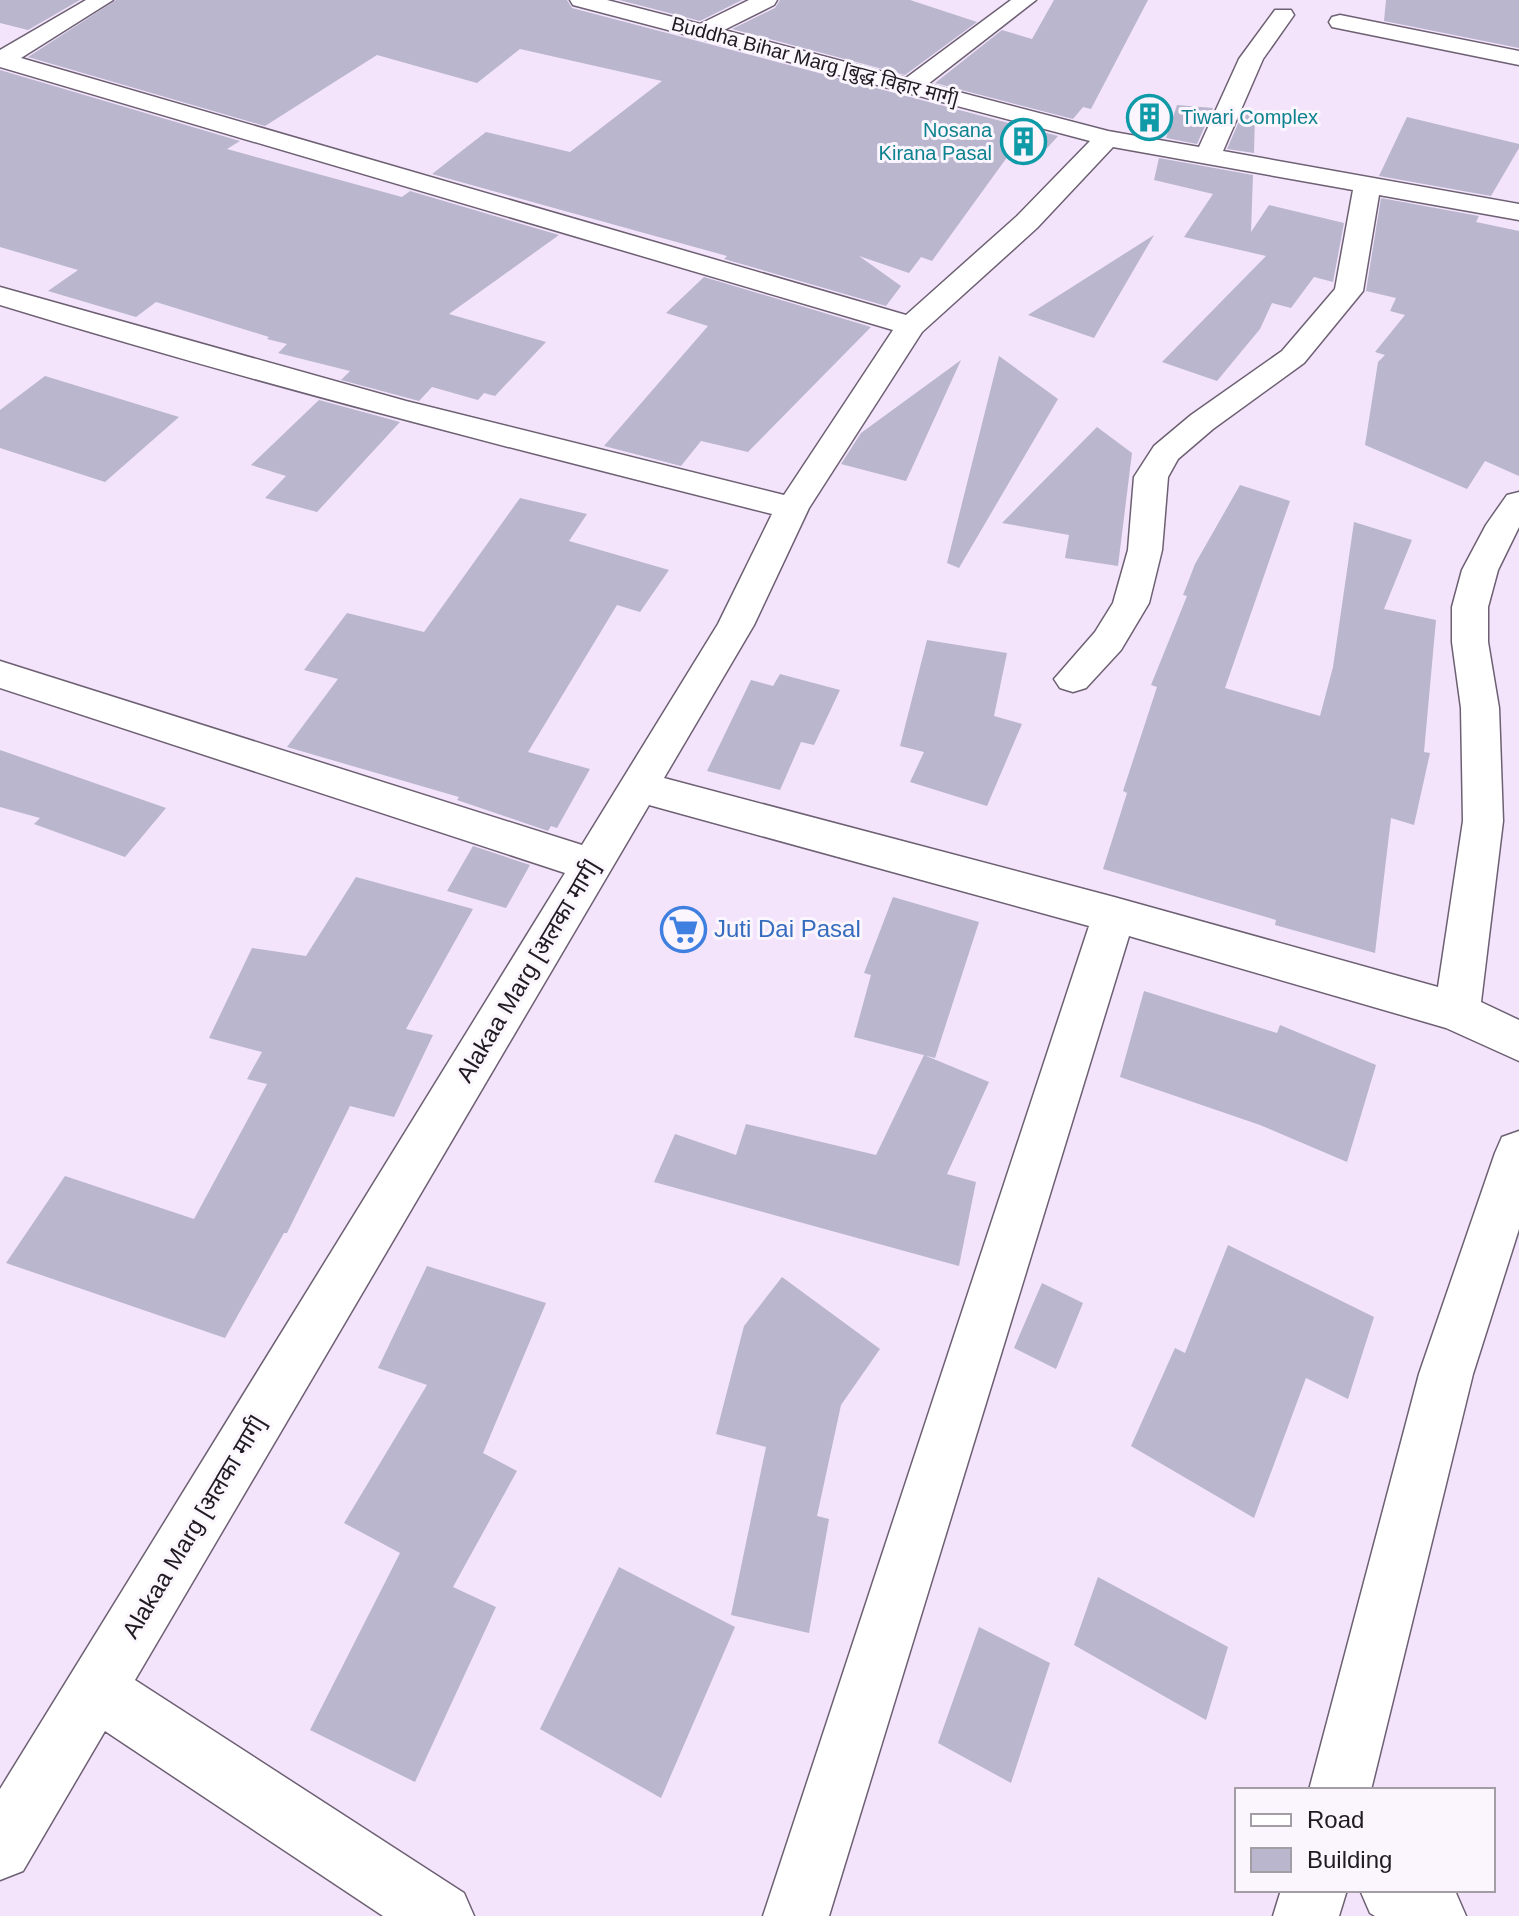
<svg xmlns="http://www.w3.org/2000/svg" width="1519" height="1916" font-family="Arial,'Noto Sans Devanagari',sans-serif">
	<rect width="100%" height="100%" fill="#f3e4fb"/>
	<path fill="#b9b6ce" d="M0,0H80L28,30L0,23Z
		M116,0H567L572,8L1058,136L1040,156L1013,149L932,261L921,257L909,273L859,256L901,286L886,306L724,259L727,256L432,174L486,132L570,152L662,81L520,49L477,83L377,55L265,126L28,57Z
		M619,0H742L700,21Z
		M780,0H910L977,22L905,75L732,29L775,8Z
		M1054,0H1148L1091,109L1083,107L1073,119L935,83L1002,30L1032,39Z
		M1386,0H1519V48L1384,21Z
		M0,70L240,141L227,149L402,197L410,191L559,235L449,314L546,342L495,396L484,393L478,400L432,387L419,401L341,380L350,371L278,353L287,344L267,339L269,337L156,302L136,317L48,291L78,270L0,247Z
		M1177,105L1213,108L1197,144L1166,138Z
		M1243,112L1255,113L1254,153L1227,149Z
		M1407,117L1519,144V148L1491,196L1379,176Z
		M1159,158L1253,175L1251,232L1269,205L1344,223L1333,282L1314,277L1291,308L1272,303L1260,329L1217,381L1162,362L1266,256L1184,237L1213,194L1154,180Z
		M1381,198L1479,216L1476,222L1519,231V476L1485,461L1467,489L1365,445L1378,362L1385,355L1375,352L1405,315L1390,311L1396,298L1366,291Z
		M1154,235L1094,338L1028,315Z
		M704,277L871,327L748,452L701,441L681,466L604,446L708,326L666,313Z
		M999,356L1058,399L959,568L947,563Z
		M961,360L906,481L841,464L861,433Z
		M45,376L179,417L105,482L0,448V410Z
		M319,400L400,422L317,512L265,498L286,476L251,465Z
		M1097,427L1132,453L1118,566L1065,558L1069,535L1002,523Z
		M1240,485L1290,501L1225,688L1320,716L1333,667L1354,522L1412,540L1384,609L1436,620L1424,752L1430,753L1414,825L1391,818L1375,953L1275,925L1276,920L1103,869L1127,793L1123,791L1157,687L1151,685L1187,596L1183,595L1195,564Z
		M520,498L587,514L569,541L669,570L640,612L617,605L528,752L590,769L557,828L551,826L548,831L457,800L459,797L287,747L338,679L304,670L347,613L424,632Z
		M927,640L1007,653L994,716L1022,724L987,806L910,782L924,752L900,746Z
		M780,674L840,690L814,745L801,742L780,790L707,771L751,680L773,686Z
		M0,750L166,808L125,857L34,824L40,818L0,807Z
		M473,846L530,865L506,908L447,891Z
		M356,877L473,909L406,1029L433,1035L394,1117L350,1106L287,1233H284L225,1338L6,1263L65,1176L194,1219L267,1084L247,1079L262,1052L209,1038L252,948L306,956Z
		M893,897L979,922L935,1058L854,1037L871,975L864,973Z
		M1144,991L1277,1033L1280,1025L1376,1065L1347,1162L1260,1125L1120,1077Z
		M924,1055L989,1082L947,1174L976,1182L959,1266L654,1182L675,1134L736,1155L746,1124L876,1155Z
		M1228,1245L1374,1317L1348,1399L1306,1378L1254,1518L1131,1446L1175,1348L1185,1353Z
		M427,1266L546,1303L483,1453L517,1471L453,1587L496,1607L415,1782L310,1730L400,1553L344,1523L427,1385L378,1368Z
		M782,1277L880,1349L841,1405L817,1516L829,1519L809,1633L731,1615L766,1447L716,1434L744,1326Z
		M1042,1283L1083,1303L1056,1369L1014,1348Z
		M619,1567L735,1627L661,1798L540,1729Z
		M1098,1577L1228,1647L1206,1720L1074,1645Z
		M979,1627L1050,1663L1011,1783L938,1743Z"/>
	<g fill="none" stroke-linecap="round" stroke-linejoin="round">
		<defs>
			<path id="minor" d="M86,0H113L21,58L906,315L1017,216L1090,141L573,5L570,0H607L700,24L749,0H777L774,5L724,30L906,78L1011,0H1036L928,84L1108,131L1199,147L1239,59L1275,10H1291L1294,15L1263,59L1223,151L1519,204V220L1379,195L1363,291L1304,363L1213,429L1178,459L1168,477L1162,550L1149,603L1121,650L1086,688L1073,692L1060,688L1054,679L1095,632L1113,603L1128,550L1134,477L1154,446L1191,415L1282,351L1335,289L1353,190L1113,147L1037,228L922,332L809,508L754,625L664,778L1114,897L1438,987L1463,821L1461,708L1452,642V607L1462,570L1486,525L1507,495L1519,492V527L1498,570L1488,607V642L1499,708L1503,821L1481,1002L1519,1020V1061L1446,1028L1129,936L829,1916H763L1089,926L649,805L135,1680L464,1893L474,1916H383L105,1731L23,1871L0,1880V1789L565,873L0,688V661L582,845L718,624L772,514C513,449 255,383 0,305V287L406,401L784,495L893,330L0,67V50Z
				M1340,15L1519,51V65L1332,27L1329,22L1332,17Z
				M1519,1131V1229L1473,1374L1371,1790H1309L1419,1374L1495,1153L1502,1137Z
				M1281,1890H1347L1339,1916H1273Z
				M1360,1890H1452L1456,1893L1466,1916H1375L1370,1913Z"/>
		</defs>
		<use href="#minor" stroke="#6d6073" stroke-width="3"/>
		<use href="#minor" fill="#fff" fill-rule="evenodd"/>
	</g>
	<defs>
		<symbol id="building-ring" viewBox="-11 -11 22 22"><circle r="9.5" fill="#fbf5fe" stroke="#0f9aa8" stroke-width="1.5"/><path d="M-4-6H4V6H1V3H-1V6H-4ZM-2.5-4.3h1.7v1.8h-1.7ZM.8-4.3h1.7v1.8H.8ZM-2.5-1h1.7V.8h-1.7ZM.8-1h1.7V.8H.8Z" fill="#0f9aa8"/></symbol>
		<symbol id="supermarket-ring" viewBox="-11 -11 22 22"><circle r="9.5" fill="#fbf5fe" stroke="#3f7fe0" stroke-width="1.5"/><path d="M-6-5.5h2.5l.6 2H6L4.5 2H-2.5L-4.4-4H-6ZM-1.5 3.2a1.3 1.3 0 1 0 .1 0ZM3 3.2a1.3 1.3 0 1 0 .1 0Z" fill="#3f7fe0"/></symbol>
	</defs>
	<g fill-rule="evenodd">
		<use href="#building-ring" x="1124" y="92" width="51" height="51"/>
		<use href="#building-ring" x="998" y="116" width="51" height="51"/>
		<use href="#supermarket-ring" x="658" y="904" width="51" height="51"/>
	</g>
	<g text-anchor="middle" stroke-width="6" stroke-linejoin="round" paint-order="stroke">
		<g font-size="20" fill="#201a22" stroke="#fbf5fe">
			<text transform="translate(815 61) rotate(15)" y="7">Buddha Bihar Marg [बुद्ध विहार मार्ग]</text>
		</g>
		<g font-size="20" fill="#0d838f" stroke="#fbf5fe" text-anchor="start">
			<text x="1181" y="124">Tiwari Complex</text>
			<text x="992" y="137" text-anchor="end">Nosana<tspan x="992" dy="23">Kirana Pasal</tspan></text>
		</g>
		<g font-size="24" fill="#366cbe" stroke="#fbf5fe" text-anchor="start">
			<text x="714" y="937">Juti Dai Pasal</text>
		</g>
		<g font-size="24" fill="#201a22" stroke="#fbf5fe">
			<text transform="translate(528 971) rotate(-59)" y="8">Alakaa Marg [अलका मार्ग]</text>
			<text transform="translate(194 1527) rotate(-59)" y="8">Alakaa Marg [अलका मार्ग]</text>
		</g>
	</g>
	<rect x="1235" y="1788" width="260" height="104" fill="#fbf5fe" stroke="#a39da6" stroke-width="2"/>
	<rect x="1251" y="1814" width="40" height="12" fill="#ffffff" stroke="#a39da6" stroke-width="2"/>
	<text x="1307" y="1828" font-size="24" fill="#201a22">Road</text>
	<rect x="1251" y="1848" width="40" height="24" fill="#b9b6ce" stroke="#a39da6" stroke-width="2"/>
	<text x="1307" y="1868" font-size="24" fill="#201a22">Building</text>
</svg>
